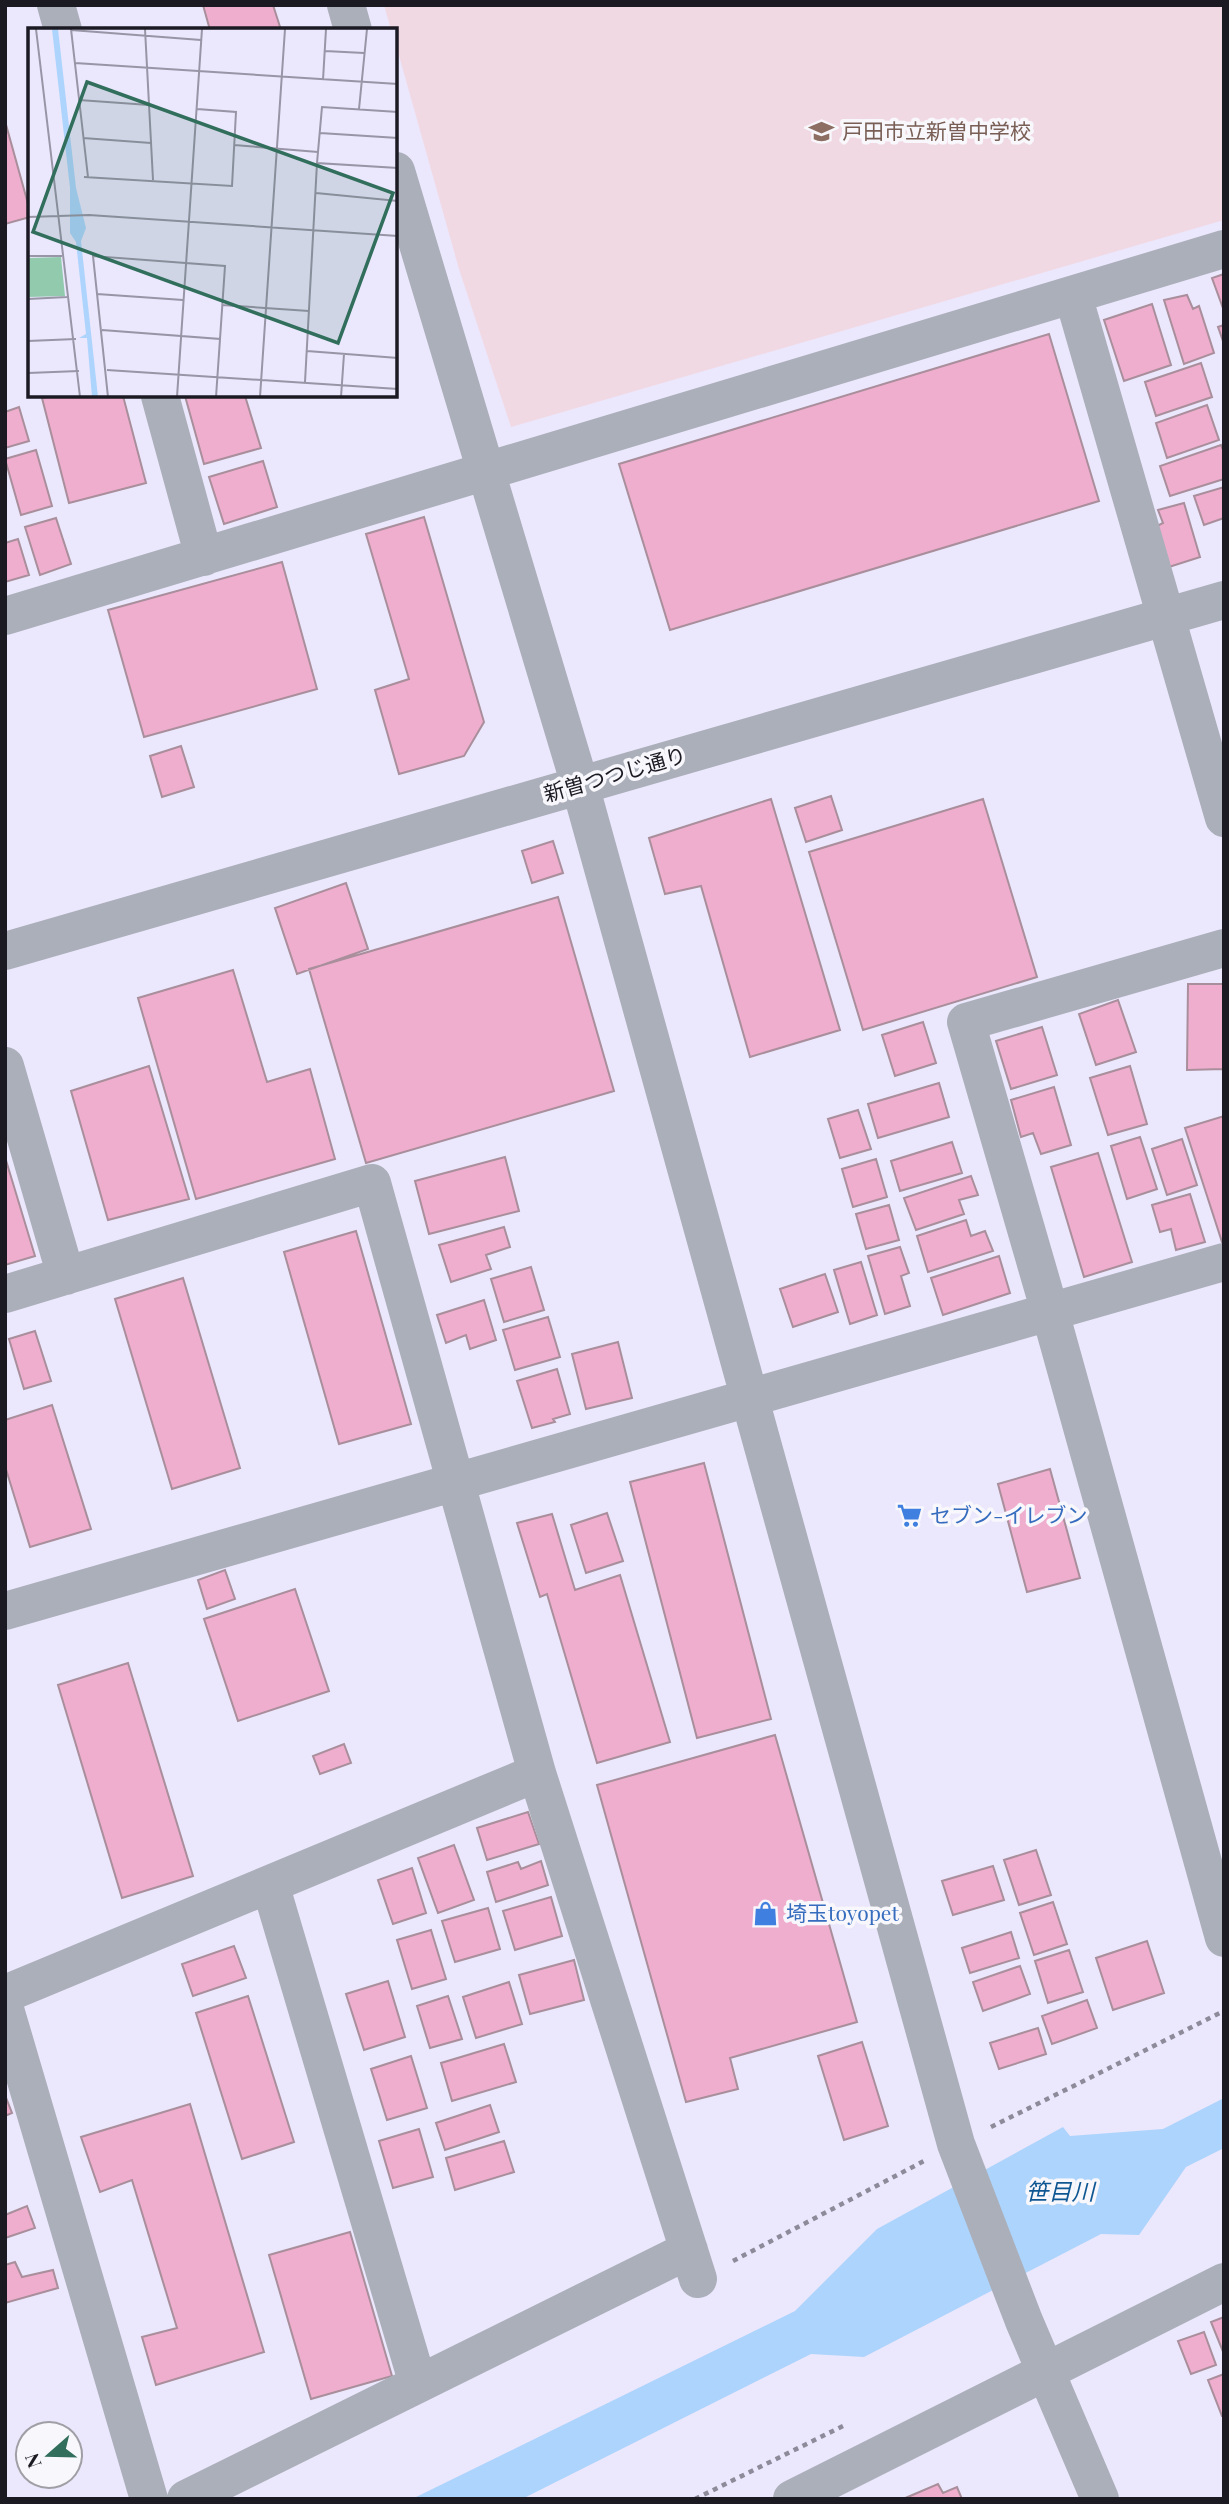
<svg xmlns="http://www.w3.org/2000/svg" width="1229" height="2504" font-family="'Playfair Display','Noto Sans JP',serif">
	<rect width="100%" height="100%" fill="#ebe7fd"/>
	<path fill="#f1d9e3" d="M384,5H1224V220L511,427L459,269L396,45V30H391Z"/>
	<path fill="#add4fc" d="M1224,2098V2148L1186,2167L1139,2235L1101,2234L864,2357L811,2354L522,2499H412L795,2311L877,2229L1063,2127L1070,2136L1163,2129Z"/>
	<path fill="#f0aecf" stroke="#a98e9b" stroke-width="2" d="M203,5H273L281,30H210Z
		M5,121L30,211V217L5,224Z
		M1224,274V311L1212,278Z
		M1187,295L1193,309L1199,306L1214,353L1184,364L1164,300Z
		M1152,304L1171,365L1124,381L1104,320Z
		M1224,325V344L1218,327Z
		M1049,334L1099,501L670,630L619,464Z
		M1201,363L1212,397L1156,416L1145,382Z
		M52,396H123L146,483L69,503L42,398Z
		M185,396H245L261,448L204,464Z
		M1207,405L1219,440L1167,458L1156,423Z
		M19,407L29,441L5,448V412Z
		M1221,445L1224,452V479L1170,496L1160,466Z
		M36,450L52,506L21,515L5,459Z
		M263,461L277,507L224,524L209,477Z
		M1224,487V518L1204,525L1194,496Z
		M1184,503L1200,557L1169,567L1157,526L1163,523L1158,510Z
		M424,517L484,722L464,756L399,774L375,690L409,679L366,534Z
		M56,518L71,564L40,575L25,527Z
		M18,539L29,575L5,582V543Z
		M282,562L317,689L144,737L108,610Z
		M181,746L194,787L162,797L150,756Z
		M831,796L842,830L806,842L795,808Z
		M771,799L840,1030L750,1057L701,886L665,894L649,838Z
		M983,799L1037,977L863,1030L809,852Z
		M553,841L563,873L532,883L522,851Z
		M346,883L368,949L297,974L275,908Z
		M558,897L614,1091L366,1163L309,969Z
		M233,970L267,1082L310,1069L335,1159L196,1199L138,998Z
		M1188,984H1224V1079L1223,1069L1187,1070Z
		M1118,1000L1136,1052L1096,1065L1079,1014Z
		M923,1022L936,1063L895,1076L882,1035Z
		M1042,1027L1057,1075L1011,1089L996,1041Z
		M149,1066L189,1199L108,1220L71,1091Z
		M1130,1066L1147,1124L1108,1135L1090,1078Z
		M939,1083L949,1117L878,1138L868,1104Z
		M1054,1087L1071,1145L1041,1154L1033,1133L1021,1137L1011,1100Z
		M858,1110L871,1149L840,1158L828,1119Z
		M1224,1116V1241L1222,1242L1185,1128Z
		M1140,1137L1157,1189L1127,1199L1111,1146Z
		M1182,1139L1197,1185L1167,1195L1152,1149Z
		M952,1142L962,1173L900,1191L891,1161Z
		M1098,1153L1132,1262L1084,1277L1051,1167Z
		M5,1157L35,1256L5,1265Z
		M505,1157L519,1211L429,1234L415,1181Z
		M876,1159L887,1197L853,1207L842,1169Z
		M971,1176L978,1195L959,1200L964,1214L916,1230L904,1198Z
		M1190,1194L1205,1242L1176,1250L1171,1229L1160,1232L1152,1205Z
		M889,1205L899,1240L866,1249L856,1214Z
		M966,1220L971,1236L985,1231L993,1251L928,1272L917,1236Z
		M504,1227L510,1247L486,1255L491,1269L451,1282L439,1245Z
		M356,1231L411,1424L339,1444L284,1252Z
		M900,1247L909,1273L901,1276L910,1306L885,1314L868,1256Z
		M999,1256L1010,1293L943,1315L931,1278Z
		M861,1262L877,1315L850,1324L834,1270Z
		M531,1267L544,1310L504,1322L491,1279Z
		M825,1274L838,1312L793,1327L780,1289Z
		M183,1278L240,1468L172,1489L115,1299Z
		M484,1300L496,1340L470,1349L466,1335L446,1343L437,1315Z
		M548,1317L560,1357L515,1370L503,1330Z
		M35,1331L51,1381L24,1389L9,1339Z
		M618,1342L632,1398L586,1409L572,1354Z
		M557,1369L570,1414L553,1419L555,1422L532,1428L517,1381Z
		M52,1405L91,1529L30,1547L5,1466V1420Z
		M704,1463L771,1719L697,1738L630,1482Z
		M1050,1469L1080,1578L1027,1592L998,1484Z
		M607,1513L623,1561L586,1573L571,1525Z
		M552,1514L575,1590L620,1575L670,1742L597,1763L547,1594L540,1597L517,1523Z
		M225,1570L235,1599L207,1609L198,1580Z
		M295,1589L329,1691L238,1721L204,1619Z
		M128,1663L193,1876L122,1898L58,1685Z
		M775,1735L857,2022L730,2058L738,2089L686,2102L597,1785Z
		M344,1744L351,1763L320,1774L313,1756Z
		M528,1812L539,1844L487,1860L477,1828Z
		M454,1845L474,1900L438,1913L418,1858Z
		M1036,1850L1051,1895L1019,1905L1004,1860Z
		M541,1861L548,1885L496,1902L487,1872L518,1862L521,1869Z
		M993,1866L1004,1900L953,1915L942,1881Z
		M412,1868L426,1913L393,1924L378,1880Z
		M551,1897L562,1936L515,1950L503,1911Z
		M1053,1902L1067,1944L1034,1955L1020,1913Z
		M488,1908L500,1949L455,1962L442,1921Z
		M431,1930L446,1979L412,1989L397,1940Z
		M1011,1932L1019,1958L970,1973L962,1948Z
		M1147,1941L1164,1993L1113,2010L1096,1958Z
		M234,1946L246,1978L193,1996L182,1964Z
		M1069,1950L1083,1992L1048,2003L1035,1961Z
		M574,1960L584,2000L530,2014L519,1975Z
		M1020,1966L1030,1994L983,2011L973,1982Z
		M388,1981L405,2037L364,2050L346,1994Z
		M509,1982L522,2024L476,2038L463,1997Z
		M248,1996L294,2142L242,2159L196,2013Z
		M448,1996L462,2039L430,2048L417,2006Z
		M1087,2000L1097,2028L1052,2044L1042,2016Z
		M1038,2028L1046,2054L999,2069L990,2043Z
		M862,2042L888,2126L844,2140L818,2056Z
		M504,2044L516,2082L452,2101L441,2063Z
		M411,2056L427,2108L387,2120L371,2069Z
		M5,2095L12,2113L5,2116Z
		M190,2104L264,2352L156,2385L142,2337L177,2328L132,2180L100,2192L81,2137Z
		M490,2105L499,2132L445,2150L436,2123Z
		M419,2129L433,2177L393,2188L379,2141Z
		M504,2141L514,2172L455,2190L446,2158Z
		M27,2206L35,2228L5,2238V2215Z
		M350,2232L392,2376L311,2399L269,2255Z
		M15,2262L22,2277L53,2270L58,2288L5,2303V2265Z
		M1224,2317V2354L1211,2322Z
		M1204,2332L1216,2365L1191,2374L1178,2341Z
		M1224,2374V2416H1222L1208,2380Z
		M938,2484L943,2493L957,2487L962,2499H903Z"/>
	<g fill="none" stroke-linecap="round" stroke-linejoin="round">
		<path stroke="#8d8a9a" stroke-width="4.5" stroke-dasharray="5 5" stroke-linecap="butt" d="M991,2127L1224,2011
			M733,2261L924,2161
			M695,2499L845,2425"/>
		<path stroke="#abafba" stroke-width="38" d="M56,5L63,30
			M346,5L353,30
			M396,171L580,785L956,2144L1024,2321L1100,2499
			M1073,295L1224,818
			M160,396L204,557
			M5,616L1224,249
			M1224,948L966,1022L1050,1312L1224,1938
			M5,951L1224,600
			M5,1066L66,1276
			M5,1294L372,1183L537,1773L698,2279
			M5,1611L1224,1262
			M270,1884L418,2384
			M5,1994L537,1773
			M5,2009L149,2499
			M186,2499L689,2250
			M792,2499L1224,2282"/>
	</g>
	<defs>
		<symbol id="school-bare" viewBox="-9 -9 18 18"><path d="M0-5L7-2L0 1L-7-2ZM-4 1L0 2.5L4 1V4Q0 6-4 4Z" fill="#8d6e63" stroke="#f8f7fc" stroke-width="2.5" paint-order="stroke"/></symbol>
		<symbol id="supermarket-bare" viewBox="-9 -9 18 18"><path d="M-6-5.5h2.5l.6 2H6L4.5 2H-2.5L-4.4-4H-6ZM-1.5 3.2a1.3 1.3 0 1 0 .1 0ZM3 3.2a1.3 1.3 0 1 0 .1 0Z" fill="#3f7fe0" stroke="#f8f7fc" stroke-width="2.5" paint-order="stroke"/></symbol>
		<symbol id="shop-bare" viewBox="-9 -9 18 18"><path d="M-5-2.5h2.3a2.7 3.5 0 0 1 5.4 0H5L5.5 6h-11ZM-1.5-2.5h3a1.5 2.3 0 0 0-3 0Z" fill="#3f7fe0" stroke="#f8f7fc" stroke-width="2.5" paint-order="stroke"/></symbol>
	</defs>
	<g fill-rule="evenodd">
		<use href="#school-bare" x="804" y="114" width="35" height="35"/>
		<use href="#supermarket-bare" x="892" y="1498" width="35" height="35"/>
		<use href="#shop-bare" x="748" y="1896" width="35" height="35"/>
	</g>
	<g text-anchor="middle" stroke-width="7" stroke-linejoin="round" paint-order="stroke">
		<g font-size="21" fill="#785e54" stroke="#f8f7fc" text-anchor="start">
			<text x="842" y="139">戸田市立新曽中学校</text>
		</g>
		<g font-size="21" fill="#1b1a23" stroke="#f8f7fc">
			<text transform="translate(615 775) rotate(-16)" y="7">新曽つつじ通り</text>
		</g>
		<g font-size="21" fill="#366cbe" stroke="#f8f7fc" text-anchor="start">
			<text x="930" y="1523">セブン-イレブン</text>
			<text x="786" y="1921">埼玉toyopet</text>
		</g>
		<g font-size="23" font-style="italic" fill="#0f5792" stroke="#f8f7fc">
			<text x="1060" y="2200">笹目川</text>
		</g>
	</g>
	<g transform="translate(28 28)">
		<rect width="369" height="369" fill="#ebe7fd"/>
		<path d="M33,229L37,268L0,269V230Z" fill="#91caad"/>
		<path d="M24,1H30L48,160L58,200L53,213L70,369H64L59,310H51L58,306L48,214L42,205V160Z" fill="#add4fc"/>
		<path fill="none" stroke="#9895a6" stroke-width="2" d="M8,1L52,369M43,1L60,149M117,1L125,152M43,2L173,12M297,23L336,25M47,35L370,56M295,52L298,1M51,72L121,77M331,81L339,1M370,84L294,79L289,135L370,140M292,105L370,110M55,110L123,115M206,117L290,124M56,149L204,158L208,84L169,81M288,165L370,173M0,189L61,187L370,208M0,228H34M69,266L155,272M0,271L39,269M194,277L281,283M74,302L192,311L188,369M0,313L48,311M279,323L370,330M79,342L370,361M0,345L51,343M277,354L289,135M80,369L65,228L197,238L192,311M149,369L174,1M232,369L257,1M313,369L316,326"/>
		<path fill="#316f5c" fill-opacity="0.15" stroke="#316f5c" stroke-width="3.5" d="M59,54L365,165L310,315L5,204Z"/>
		<rect width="369" height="369" fill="none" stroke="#1b1a23" stroke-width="3.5"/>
	</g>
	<rect width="1229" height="2504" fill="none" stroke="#1b1a23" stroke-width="14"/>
	<g transform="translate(49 2455) rotate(250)"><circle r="33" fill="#f8f7fc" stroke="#a09fa5" stroke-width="2"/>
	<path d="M0-5L12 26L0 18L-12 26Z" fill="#316f5c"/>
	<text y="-10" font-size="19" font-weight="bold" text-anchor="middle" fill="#1b1a23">N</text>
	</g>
</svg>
